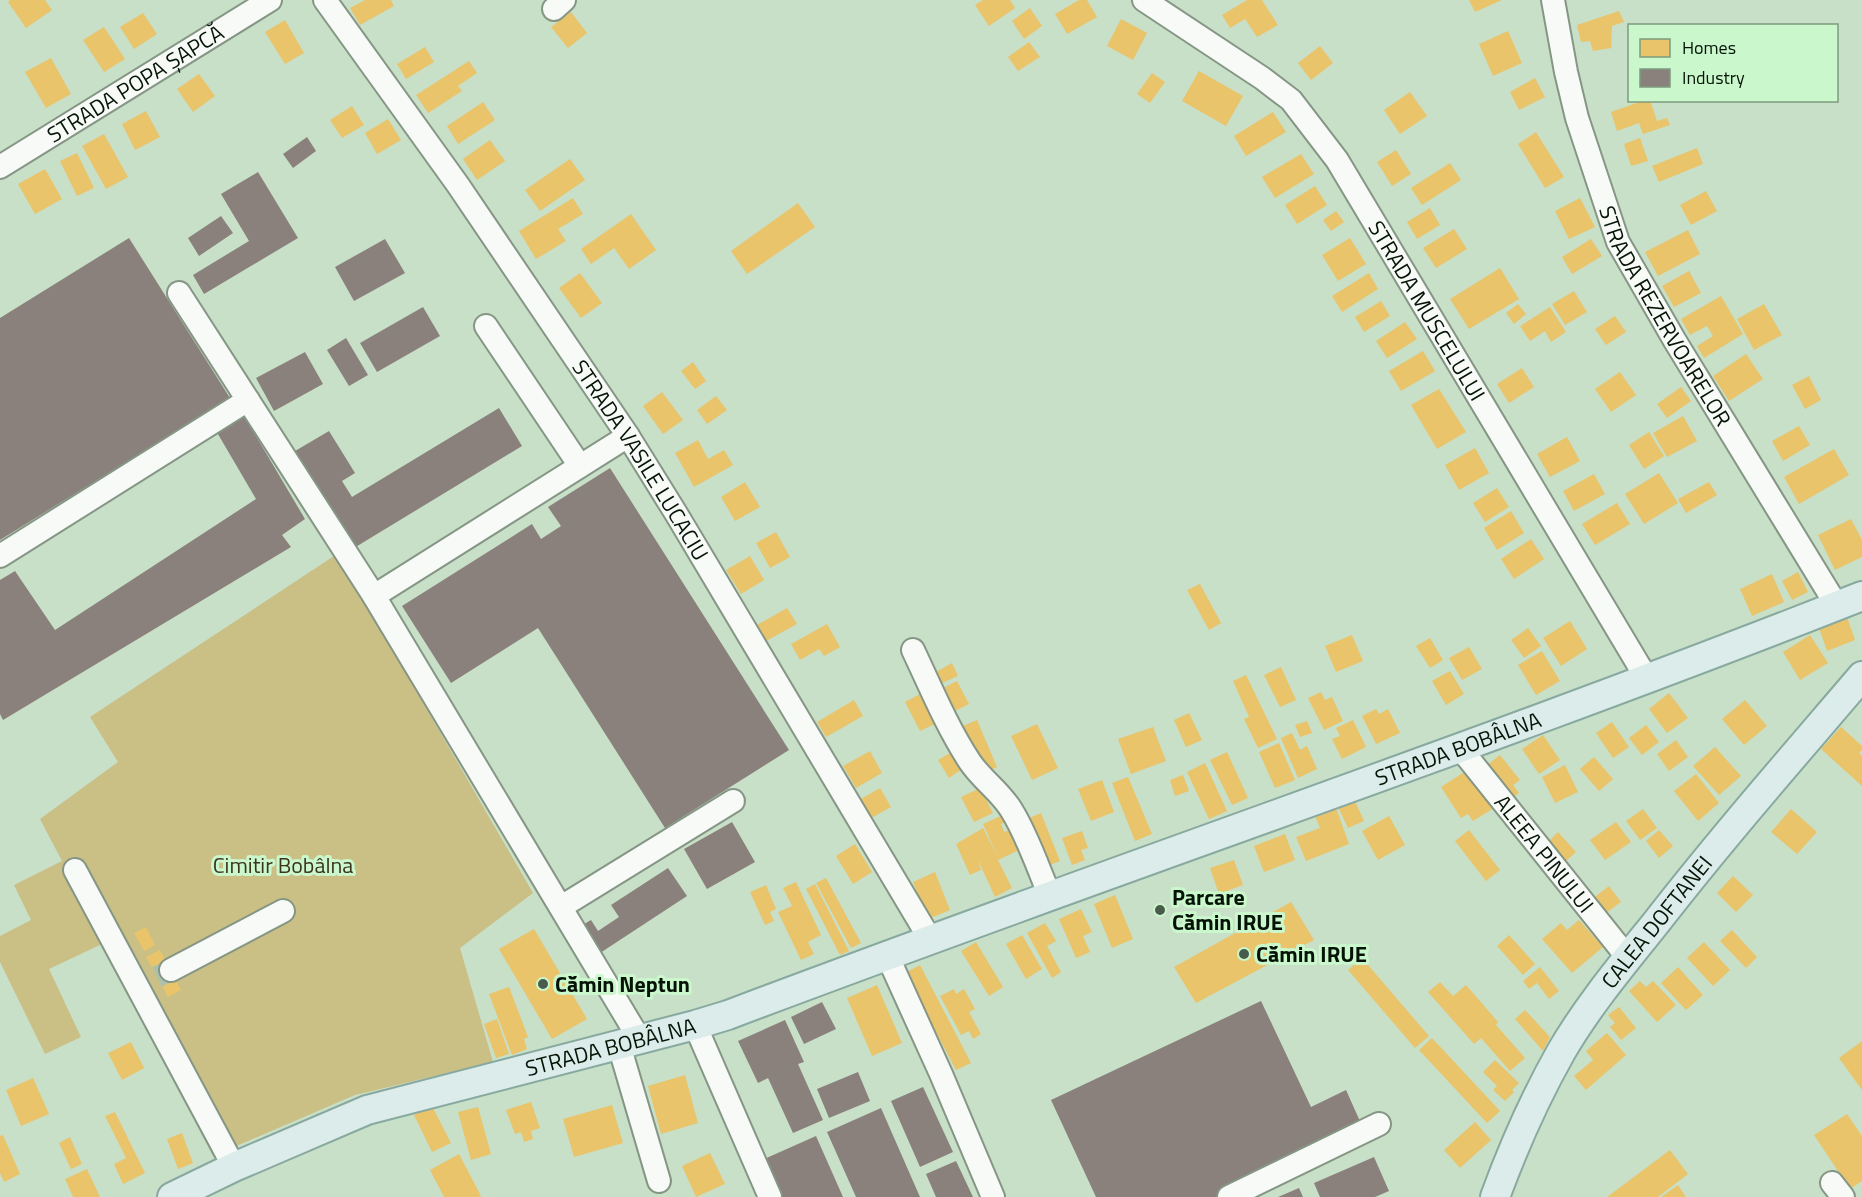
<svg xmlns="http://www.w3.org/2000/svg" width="1862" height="1197" font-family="'Titillium Web',sans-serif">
	<rect width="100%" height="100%" fill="#c8dfc8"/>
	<path fill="#cabf85" d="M337,554L533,893L460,948L493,1062L355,1095L213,1156L104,943L49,969L81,1037L45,1054L0,962V936L31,920L14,885L62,861L40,819L118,762L90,717Z"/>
	<path fill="#e9c46a" d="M10,0H45L52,10L26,28L8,2Z
		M365,0H391L394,6L360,25L350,8Z
		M983,0H1010L1015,8L989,26L975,5Z
		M1079,0H1087L1097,17L1067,34L1055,14Z
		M1247,0H1262L1278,25L1257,37L1245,19L1230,28L1222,15Z
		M1469,0H1502L1475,12Z
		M1030,8L1042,26L1024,39L1012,21Z
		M1619,11L1624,22L1612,26L1611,48L1593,51L1590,41L1581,42L1577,25Z
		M571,12L587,33L568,48L551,27Z
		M143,13L157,34L134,49L120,27Z
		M1121,19L1147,33L1133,60L1107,46Z
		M285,20L304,53L285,64L265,32Z
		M104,27L125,59L104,72L83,40Z
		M1508,31L1522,63L1493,76L1479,44Z
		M1029,42L1040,57L1018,71L1008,57Z
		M1320,46L1333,63L1311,80L1298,63Z
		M425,47L434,62L406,79L397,64Z
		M51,58L71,94L46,108L25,72Z
		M469,61L477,73L458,86L462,91L428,113L416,95Z
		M1199,71L1243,96L1226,126L1182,101Z
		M1152,73L1165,82L1150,103L1137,94Z
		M199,74L215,96L193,112L177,89Z
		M1535,78L1545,97L1519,110L1510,92Z
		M1410,92L1427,116L1400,134L1384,110Z
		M1645,100H1650L1657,121L1667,118L1670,125L1643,134L1639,123L1617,131L1611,112Z
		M483,102L495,120L458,144L447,126Z
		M352,106L364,125L342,138L330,120Z
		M146,111L160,137L135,150L122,124Z
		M1273,112L1286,132L1246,156L1234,136Z
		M388,119L401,140L377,154L365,133Z
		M1536,132L1564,177L1545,188L1518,144Z
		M104,134L128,177L106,189L82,146Z
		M1640,138L1648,161L1631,166L1624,144Z
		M490,140L505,161L477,180L463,159Z
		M1697,148L1703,164L1659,182L1652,166Z
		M1396,150L1411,174L1392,186L1377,162Z
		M77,153L94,188L77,196L60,161Z
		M1301,154L1314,174L1275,198L1262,177Z
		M570,159L585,180L540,211L525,190Z
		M1450,163L1461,180L1422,205L1411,188Z
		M45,169L62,199L35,214L18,184Z
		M1315,186L1327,205L1297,224L1285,205Z
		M1706,191L1717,211L1691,225L1680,205Z
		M573,198L583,214L558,229L566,241L536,259L519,231Z
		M1580,198L1595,227L1569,239L1555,211Z
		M798,203L815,227L747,274L731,251Z
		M1430,208L1440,225L1417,239L1407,222Z
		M1336,211L1344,222L1331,231L1323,220Z
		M631,214L656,250L629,269L614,248L591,264L581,249Z
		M1454,229L1467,249L1436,268L1423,248Z
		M1688,230L1700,254L1658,276L1645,252Z
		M1350,238L1366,264L1338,281L1322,255Z
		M1591,239L1602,256L1572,274L1562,257Z
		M1500,268L1519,299L1469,329L1450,299Z
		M1689,271L1701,293L1674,307L1662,286Z
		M580,273L602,303L581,318L559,288Z
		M1369,273L1378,289L1342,312L1332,296Z
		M1574,291L1587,312L1565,325L1552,304Z
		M1721,296L1743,334L1704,358L1697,346L1713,336L1707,326L1690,335L1681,319Z
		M1381,301L1390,316L1364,332L1355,317Z
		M1518,304L1526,314L1514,324L1506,313Z
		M1764,304L1782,335L1754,350L1737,319Z
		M1550,307L1566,332L1551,342L1545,331L1530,341L1520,326Z
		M1615,316L1626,332L1606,345L1595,329Z
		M1405,322L1417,339L1387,358L1376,341Z
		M1423,351L1435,371L1401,391L1389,371Z
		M1746,354L1763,379L1729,401L1713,376Z
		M693,362L706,381L695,389L681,371Z
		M1522,368L1534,387L1509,403L1497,384Z
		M1620,372L1636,395L1611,412L1595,389Z
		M1809,376L1821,400L1805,409L1792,385Z
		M1681,387L1691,401L1667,418L1657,404Z
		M1439,389L1466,432L1437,449L1411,405Z
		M662,392L683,420L663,434L643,406Z
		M716,396L727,410L707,424L697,410Z
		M1683,416L1697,441L1667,457L1653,433Z
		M1799,426L1810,445L1783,461L1772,441Z
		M1649,432L1664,456L1644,469L1629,445Z
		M1567,437L1580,461L1550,477L1537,454Z
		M698,440L708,459L724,450L733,465L694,487L675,453Z
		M1475,448L1489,473L1459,490L1445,465Z
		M1834,449L1849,475L1799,504L1784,477Z
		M1659,473L1678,503L1644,524L1625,494Z
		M1594,474L1605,494L1574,511L1563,491Z
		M745,482L760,507L735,521L721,497Z
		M1709,482L1717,495L1686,513L1678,499Z
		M1497,488L1509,507L1485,522L1473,503Z
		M1617,503L1630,524L1595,545L1582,524Z
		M1511,511L1524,533L1497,550L1484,528Z
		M1851,519L1862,540V557L1835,570L1818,535Z
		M776,532L790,557L770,568L756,543Z
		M1531,539L1544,559L1514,579L1501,559Z
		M750,556L764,580L741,594L726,570Z
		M1798,572L1808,592L1792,600L1782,581Z
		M1772,574L1784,602L1752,616L1740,589Z
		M1200,584L1221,623L1209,630L1187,590Z
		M787,608L797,624L766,641L757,625Z
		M1847,617L1855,640L1827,651L1819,628Z
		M1570,621L1587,649L1561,666L1543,638Z
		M827,624L840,647L824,656L819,649L800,660L791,644Z
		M1528,628L1541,646L1524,658L1511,640Z
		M1352,635L1363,661L1336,672L1325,646Z
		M1810,635L1828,663L1800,680L1783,652Z
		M1430,638L1443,660L1430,668L1416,646Z
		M1469,647L1482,669L1462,680L1449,658Z
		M1542,651L1560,681L1536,695L1518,665Z
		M952,663L958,676L942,683L936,672Z
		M1281,667L1296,700L1280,707L1264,675Z
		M1450,671L1464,694L1446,705L1432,681Z
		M1246,675L1277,739L1258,748L1244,719L1249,717L1233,681Z
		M957,681L969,704L951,713L939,690Z
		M924,692L939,722L920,731L905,702Z
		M1321,692L1325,700L1332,697L1343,721L1324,730L1308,698Z
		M1669,693L1688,718L1667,733L1649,709Z
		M854,700L863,716L826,737L817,722Z
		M1745,700L1767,726L1744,745L1722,719Z
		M1376,709L1379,714L1388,709L1400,733L1376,744L1362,716Z
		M1189,713L1202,740L1186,747L1174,720Z
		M977,720L997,767L983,773L956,729Z
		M1353,720L1366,747L1342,759L1332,739L1340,736L1336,728Z
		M1307,721L1312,733L1300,737L1295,725Z
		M1612,722L1629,747L1613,758L1596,733Z
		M1037,724L1058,768L1032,780L1011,736Z
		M1646,725L1659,742L1642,755L1629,738Z
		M1153,727L1166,761L1131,774L1118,739Z
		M1841,727L1862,746V750L1859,753L1862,756V786L1821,749Z
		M1292,733L1300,750L1307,746L1317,769L1298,778L1281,738Z
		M1543,735L1560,760L1539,774L1522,749Z
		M1676,740L1688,757L1669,771L1657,754Z
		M1279,743L1295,780L1275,788L1259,752Z
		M1715,747L1741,776L1719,795L1693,766Z
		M955,750L965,767L949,778L938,760Z
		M870,751L882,773L856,788L843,766Z
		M1227,752L1248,798L1232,805L1210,760Z
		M1500,755L1520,780L1513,785L1519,793L1508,801L1482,769Z
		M1594,757L1613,779L1599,791L1580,769Z
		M1205,763L1227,811L1209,819L1187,772Z
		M1565,765L1578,792L1555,803L1542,777Z
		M1469,769L1494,808L1473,821L1468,814L1461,818L1441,787Z
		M1696,774L1719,803L1698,821L1674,791Z
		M1183,775L1189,791L1175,796L1170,780Z
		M1128,777L1152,834L1135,841L1112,783Z
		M1102,780L1114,812L1091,821L1078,789Z
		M880,788L891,807L871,818L861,799Z
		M980,788L993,813L974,822L961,797Z
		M1354,799L1364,821L1348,828L1338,807Z
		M1336,808L1349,844L1306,861L1296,837L1320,828L1315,816Z
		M1643,809L1657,828L1640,840L1626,821Z
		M1791,809L1817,832L1797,854L1771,832Z
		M1041,813L1060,861L1040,869L1020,822Z
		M1005,814L1009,821L1001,824L1004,832L1012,829L1021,849L998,860L1012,888L995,897L978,860L981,870L970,875L956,844L983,828L998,857L983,824Z
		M1389,816L1405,845L1378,860L1362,831Z
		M1616,822L1631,842L1605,860L1590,840Z
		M1469,830L1500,870L1486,881L1455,841Z
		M1659,830L1673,846L1659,858L1646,841Z
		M1082,831L1088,848L1081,850L1085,860L1072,865L1062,838Z
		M1558,832L1576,852L1566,861L1549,841Z
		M1285,834L1295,860L1264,872L1254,846Z
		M855,844L872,872L853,884L836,856Z
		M1234,860L1243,885L1219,894L1210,868Z
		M935,872L950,910L928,919L913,882Z
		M1733,876L1753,895L1736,912L1717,893Z
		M826,878L861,943L851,948L816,883Z
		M796,882L821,935L808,942L814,954L801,960L778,912L792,906L783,888Z
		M815,884L849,951L840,955L806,889Z
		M766,885L776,909L770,912L774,921L765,925L750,892Z
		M1609,886L1621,902L1602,916L1591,900Z
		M1115,895L1133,939L1112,948L1094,904Z
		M1291,902L1314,940L1196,1003L1174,967Z
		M1081,909L1092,932L1083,936L1090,952L1076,958L1059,919Z
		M1579,920L1603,947L1572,973L1542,939L1561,923L1567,930Z
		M1045,923L1056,941L1047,946L1061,972L1052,978L1027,933Z
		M146,927L155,945L144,951L134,933Z
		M534,929L587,1019L552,1039L499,949Z
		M1732,930L1757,957L1746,968L1720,941Z
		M1022,935L1042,969L1026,979L1006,944Z
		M1509,935L1535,964L1523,975L1497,946Z
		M976,942L1003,987L989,996L961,951Z
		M1704,942L1730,970L1713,986L1687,958Z
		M160,950L181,990L168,997L146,957Z
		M1362,958L1429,1036L1415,1048L1348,970Z
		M920,965L971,1063L956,1070L905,973Z
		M1540,967L1559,991L1549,999L1537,983L1529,989L1523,981Z
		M1678,967L1703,995L1686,1010L1661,983Z
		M1640,981L1646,987L1653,981L1676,1005L1657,1022L1629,991Z
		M1440,982L1453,996L1466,985L1498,1022L1496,1025L1525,1058L1510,1071L1481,1038L1474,1044L1428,992Z
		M877,985L902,1043L872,1056L847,998Z
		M509,987L528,1037L524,1039L527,1049L512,1055L489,994Z
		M954,989L956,994L964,989L975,1009L969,1012L981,1034L973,1039L969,1031L961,1035L940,996Z
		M1619,1007L1636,1028L1621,1040L1610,1027L1615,1023L1608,1015Z
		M1525,1010L1550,1037L1543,1051L1515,1019Z
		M497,1019L509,1054L496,1058L484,1024Z
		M1607,1033L1626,1055L1586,1090L1574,1076L1593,1060L1586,1051Z
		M1432,1038L1500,1111L1487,1123L1419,1050Z
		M1862,1041V1090L1839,1058Z
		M131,1042L144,1068L122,1080L108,1053Z
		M1495,1060L1519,1083L1512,1090L1514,1092L1505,1101L1493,1090L1497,1086L1483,1072Z
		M685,1075L698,1123L661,1134L648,1086Z
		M33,1078L49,1114L21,1126L6,1090Z
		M531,1102L540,1128L531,1131L533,1139L524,1142L521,1132L515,1134L506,1110Z
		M612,1105L623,1143L574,1157L563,1119Z
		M432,1106L451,1143L432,1152L414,1115Z
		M478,1107L491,1154L471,1160L458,1112Z
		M115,1112L145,1173L123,1184L114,1164L126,1158L105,1116Z
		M1847,1114L1862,1136V1181L1850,1189L1814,1135Z
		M1475,1122L1491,1140L1460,1168L1444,1150Z
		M182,1133L193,1163L178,1169L167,1139Z
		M3,1135L20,1174L4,1182L0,1173V1136Z
		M70,1137L82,1164L71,1169L59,1143Z
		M1670,1150L1688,1174L1658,1197H1607Z
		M710,1153L725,1184L696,1197L682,1166Z
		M459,1154L481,1196L479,1197H444L430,1170Z
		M87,1169L100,1197H73L65,1179Z
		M1678,1185L1686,1197H1661Z"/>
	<path fill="#8a817c" d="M307,137L316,151L293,168L283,154Z
		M258,172L298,238L204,294L193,275L249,241L221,194Z
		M221,216L233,233L199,256L188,238Z
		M129,238L230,398L0,540V318Z
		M385,239L405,273L354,301L335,267Z
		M423,307L440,336L377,372L360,343Z
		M346,338L368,375L349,386L327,350Z
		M305,352L323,384L274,411L256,378Z
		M499,408L522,446L349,551L290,454L329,431L355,473L342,481L352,497Z
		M243,414L305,519L282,535L291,547L3,720L0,714V580L15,571L55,630L256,499L215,429Z
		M610,468L789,750L665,828L538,628L451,683L402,606L532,524L541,539L561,526L548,507Z
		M732,822L755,862L707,889L684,849Z
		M668,868L687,896L597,955L579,927L591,920L598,931L619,917L611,905Z
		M1261,1001L1311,1107L1346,1090L1363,1128L1216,1197H1096L1051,1100Z
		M822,1002L836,1029L804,1044L791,1017Z
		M785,1020L804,1062L798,1064L823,1120L793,1133L768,1078L758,1083L738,1041Z
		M858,1072L870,1101L829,1118L817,1089Z
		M923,1087L953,1152L920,1167L891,1101Z
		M881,1108L920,1197H856L827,1132Z
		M816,1136L843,1197H778L762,1160Z
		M1374,1157L1389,1191L1375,1197H1320L1314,1183Z
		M956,1161L973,1197H936L926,1174Z
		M1299,1188L1303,1197H1278Z"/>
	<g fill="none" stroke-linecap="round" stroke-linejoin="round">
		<path stroke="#abc1ab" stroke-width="22" stroke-dasharray="22 11" stroke-linecap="butt" d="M157,977L171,970"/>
		<defs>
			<g id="minor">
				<path id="s1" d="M325,0L458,185L628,436L677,515L930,939"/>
				<path id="s2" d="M1144,0L1262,78L1291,100L1337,160L1647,679"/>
				<path id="s3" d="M1553,0L1566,72L1577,118L1618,242L1675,341L1837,606"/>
				<path d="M554,9L564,0"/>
				<path id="s4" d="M0,167L270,0"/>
				<path d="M179,293L374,596L640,1040"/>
				<path d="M486,326L580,466"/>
				<path d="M0,556L248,400"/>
				<path d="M374,596L628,436"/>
				<path d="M913,650C931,688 947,727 970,762C982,780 1001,792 1012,811C1028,837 1038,868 1050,896"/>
				<path id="s5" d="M1460,748L1628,958"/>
				<path d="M75,870L234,1167"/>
				<path d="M561,907L733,801"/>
				<path d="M887,955L941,1074L993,1197"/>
				<path d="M171,970L283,911"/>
				<path d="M695,1025L770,1197"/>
				<path d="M619,1045L659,1181"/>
				<path d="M1832,1183L1843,1197"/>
				<path d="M1229,1197L1379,1124"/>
			</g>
			<g id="major">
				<path id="s6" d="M172,1197L234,1167L367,1110L695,1025L728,1015C1105,872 1487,744 1862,596"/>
				<path id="s7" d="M1495,1197C1513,1148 1535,1098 1561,1052C1587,1007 1622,965 1655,924C1721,839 1792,758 1862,676"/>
			</g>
		</defs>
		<use href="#minor" stroke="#859685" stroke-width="26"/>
		<use href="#major" stroke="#88a99f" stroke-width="32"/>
		<use href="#minor" stroke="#f7faf7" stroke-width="22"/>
		<use href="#major" stroke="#dcecea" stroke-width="28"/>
	</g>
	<g fill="#495b4a" stroke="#cbf7cc" stroke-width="2">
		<circle cx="1160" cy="910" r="6"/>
		<circle cx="1244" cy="954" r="6"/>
		<circle cx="543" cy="984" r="6"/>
	</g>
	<g text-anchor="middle" stroke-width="6" stroke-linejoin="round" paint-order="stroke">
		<g font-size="22" fill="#051406" stroke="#cbf7cc">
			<text dy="8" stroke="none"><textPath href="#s4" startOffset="159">STRADA POPA ȘAPCĂ</textPath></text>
			<text dy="8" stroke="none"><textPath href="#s2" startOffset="429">STRADA MUSCELULUI</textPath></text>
			<text dy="8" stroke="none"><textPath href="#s3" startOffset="338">STRADA REZERVOARELOR</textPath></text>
			<text dy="8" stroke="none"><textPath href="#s1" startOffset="558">STRADA VASILE LUCACIU</textPath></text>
			<text dy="8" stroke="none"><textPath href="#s6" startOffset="1364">STRADA BOBÂLNA</textPath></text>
			<text dy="8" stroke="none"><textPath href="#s5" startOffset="135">ALEEA PINULUI</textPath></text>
			<text dy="8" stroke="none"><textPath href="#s7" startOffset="321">CALEA DOFTANEI</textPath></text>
			<text dy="8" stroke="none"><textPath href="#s6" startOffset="465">STRADA BOBÂLNA</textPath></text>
		</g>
		<g font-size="22" fill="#3d3420" stroke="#cbf7cc">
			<text x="283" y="873">Cimitir Bobâlna</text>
		</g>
		<g font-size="22" font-weight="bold" fill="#051406" stroke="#cbf7cc" text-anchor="start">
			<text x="1172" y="905">Parcare<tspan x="1172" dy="25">Cămin IRUE</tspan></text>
			<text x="1256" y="962">Cămin IRUE</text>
			<text x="555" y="992">Cămin Neptun</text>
		</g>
	</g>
	<rect x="1628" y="24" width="210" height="78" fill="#cbf7cc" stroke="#7c9c7d" stroke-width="1.5"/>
	<rect x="1640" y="39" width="30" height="18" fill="#e9c46a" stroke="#7c9c7d" stroke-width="1.5"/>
	<text x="1682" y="54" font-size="18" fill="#051406">Homes</text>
	<rect x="1640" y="69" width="30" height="18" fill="#8a817c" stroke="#7c9c7d" stroke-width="1.5"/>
	<text x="1682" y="84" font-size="18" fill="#051406">Industry</text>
</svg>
